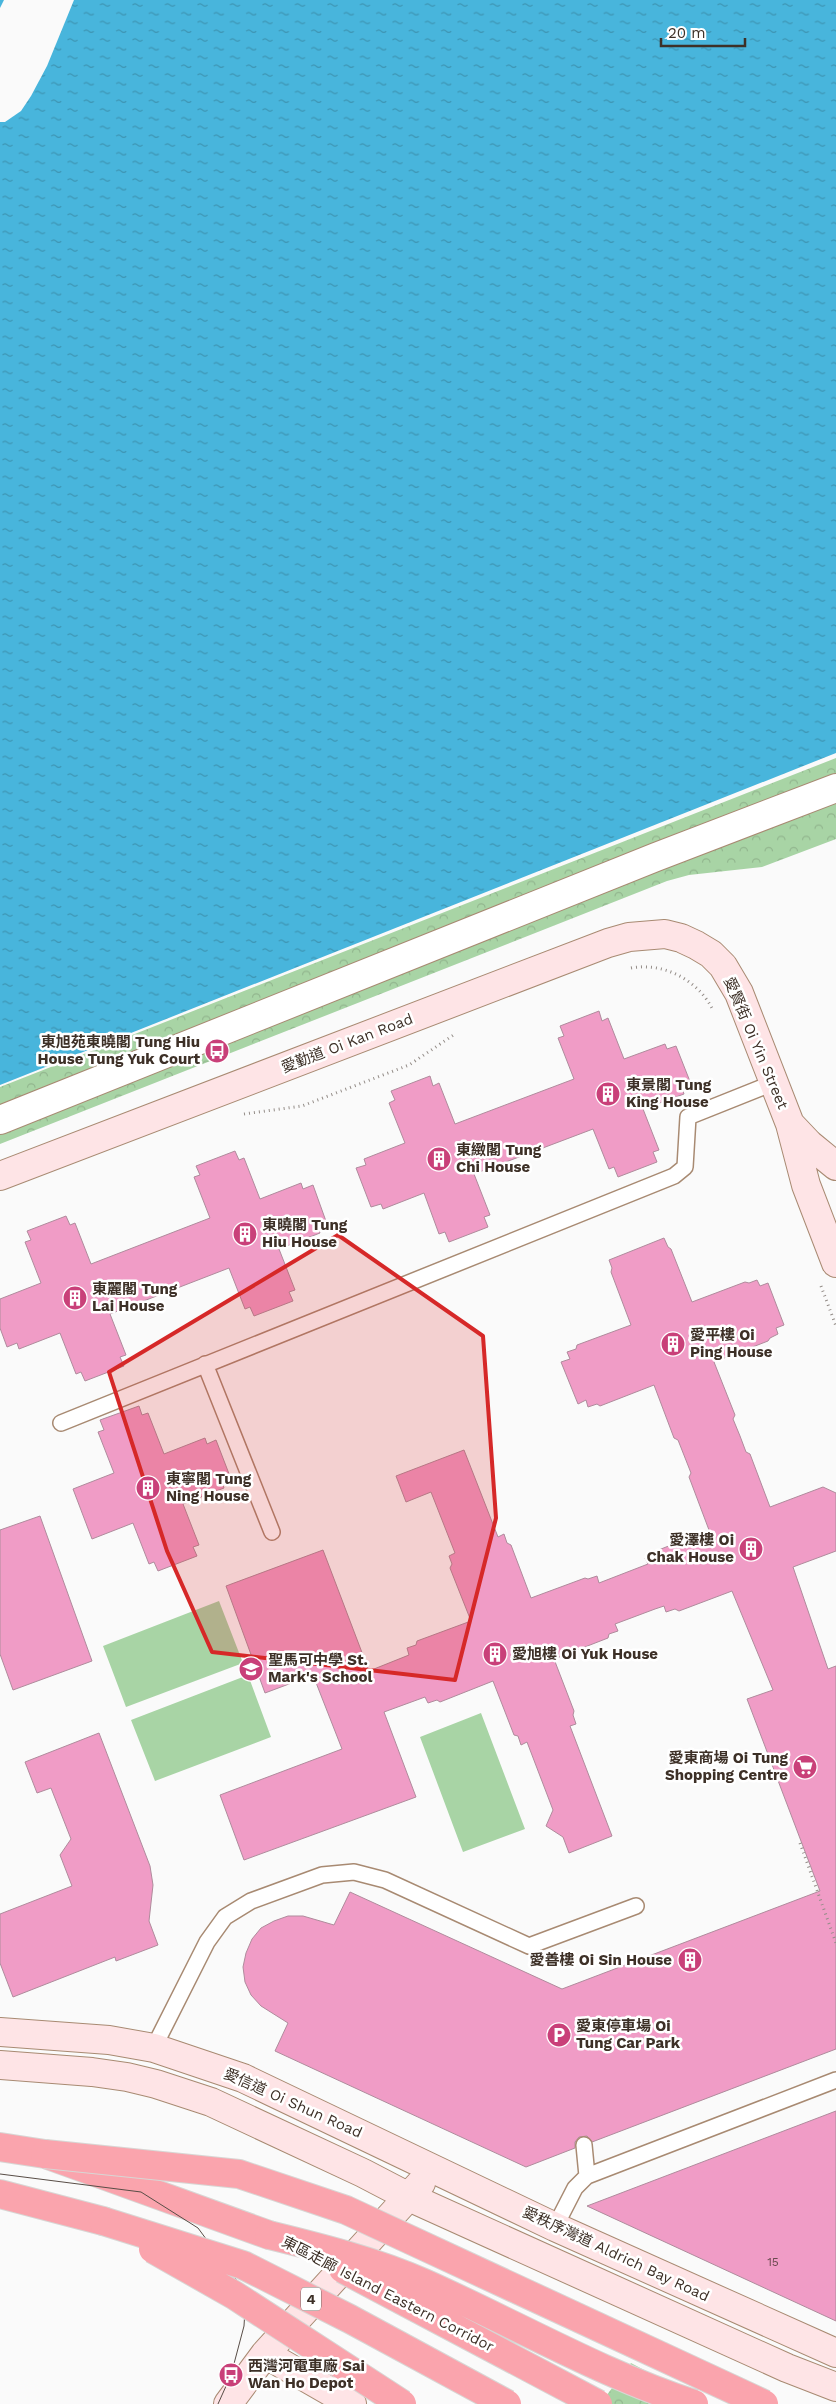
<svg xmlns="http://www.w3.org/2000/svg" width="836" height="2404" font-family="'Work Sans','Noto Sans TC',sans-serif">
	<defs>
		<pattern id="park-crowns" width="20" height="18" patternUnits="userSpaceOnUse" patternTransform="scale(1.25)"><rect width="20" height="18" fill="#a8d4a5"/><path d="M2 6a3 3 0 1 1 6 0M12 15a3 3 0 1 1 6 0" fill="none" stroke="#92b68e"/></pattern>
		<pattern id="water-ripples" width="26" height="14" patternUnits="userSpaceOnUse" patternTransform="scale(1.25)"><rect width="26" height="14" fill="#48b5dc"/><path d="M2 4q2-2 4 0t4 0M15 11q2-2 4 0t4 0" fill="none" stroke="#3d94b2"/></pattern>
	</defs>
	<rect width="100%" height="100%" fill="#fafafa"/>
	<path fill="url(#park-crowns)" d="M836,758V839L762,867L689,875L667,881L0,1144V1087Z
		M631,2363L707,2404H600Z"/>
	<path fill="#a8d4a5" d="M219,1601L243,1663L126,1707L103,1646Z
		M248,1675L271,1737L155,1781L131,1720Z
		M481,1713L525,1829L463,1852L420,1737Z"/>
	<path fill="url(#water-ripples)" d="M0,0H836V753L0,1085Z"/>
	<path fill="#fafafa" d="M4,0H74L47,66L31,96L21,111L5,122H0V8Z"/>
	<path fill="#f09cc6" stroke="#af8b9c" d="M599,1011L602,1021L608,1018L624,1059L665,1044L667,1049L676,1046L691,1084L682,1088L684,1094L643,1109L659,1150L653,1152L657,1162L618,1177L614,1167L609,1169L593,1129L474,1174L490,1215L484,1217L488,1227L449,1242L445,1232L439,1234L424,1193L383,1209L381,1204L371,1207L356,1168L366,1165L364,1159L405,1143L389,1103L395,1100L391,1091L430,1076L433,1086L439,1083L455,1124L574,1079L558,1038L564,1036L560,1026Z
		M235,1151L239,1160L244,1158L260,1199L301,1183L303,1189L313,1185L327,1224L318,1228L320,1233L279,1249L295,1290L289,1292L293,1301L254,1316L250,1307L245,1309L229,1268L110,1314L126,1355L120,1357L124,1366L85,1381L81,1372L76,1374L60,1333L19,1349L17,1343L7,1347L0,1328V1299L41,1283L25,1242L31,1240L27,1231L66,1216L70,1225L75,1223L91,1264L210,1218L194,1177L200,1175L196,1166Z
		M664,1238L668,1247L671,1249L692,1302L745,1282L749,1283L757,1280L760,1286L768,1283L784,1325L776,1328L778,1334L770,1338L768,1341L714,1362L735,1415L733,1419L740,1436L746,1452L750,1454L770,1507L823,1487L836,1493V1551L793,1567L828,1669L836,1666V2049L592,2142L587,2136L579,2137L575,2142V2148L526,2167L275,2051L288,2023L261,2006L251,1995L245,1982L243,1967L246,1953L252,1939L261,1928L274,1921L288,1916H303L334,1925L350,1892L562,1989L820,1891L747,1699L773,1690L732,1591L679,1611L675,1609L666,1612L664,1606L655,1609L615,1624L618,1631L609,1634L608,1638L554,1659L574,1711L573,1715L576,1724L570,1726L612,1836L569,1853L563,1837L546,1826L553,1810L527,1742L521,1745L518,1736L514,1735L493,1681L440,1702L437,1700L428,1703L425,1697L384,1712L416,1797L244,1860L220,1795L342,1749L313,1675L265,1693L226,1586L323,1550L369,1671L409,1655L407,1648L416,1645L417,1641L471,1621L450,1568L452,1564L449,1556L455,1553L431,1492L406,1502L396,1476L464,1450L498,1537L504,1534L507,1543L511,1545L531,1598L585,1578L588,1579L597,1576L599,1583L648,1564L645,1558L654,1554L656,1551L709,1530L689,1477L691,1473L678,1440L674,1438L654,1385L600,1406L597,1404L588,1407L586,1400L578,1404L561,1362L570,1359L567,1352L576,1349L577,1345L631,1325L611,1272L612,1268L609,1260Z
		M139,1406L142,1415L148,1413L164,1454L205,1438L207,1444L216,1440L231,1479L222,1482L224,1488L183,1504L199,1545L193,1547L197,1556L158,1571L154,1562L149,1564L133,1523L92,1539L73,1489L114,1473L98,1432L104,1430L100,1420Z
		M40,1516L92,1661L13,1690L0,1654V1530Z
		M99,1733L150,1866L153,1885L149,1921L158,1945L116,1961L115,1957L13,1997L0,1963V1914L72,1886L60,1855L71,1839L51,1788L37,1793L25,1762Z
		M836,2111V2321L587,2206Z"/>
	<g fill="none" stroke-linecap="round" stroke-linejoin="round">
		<defs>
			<path id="lane" d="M205,1364L272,1532
				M61,1423L674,1176L685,1167L688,1117L773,1083
				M151,2053L207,1942L225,1917L251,1901L322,1875L354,1872L385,1880L529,1946L636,1906
				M584,2145L587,2176
				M555,2227L575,2188L587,2176L836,2080"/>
			<path id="street" d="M0,1120L656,857L836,788"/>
			<path id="secondary" d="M791,1125L809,1144L836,1166
				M0,1176L608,943L629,937L665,934L681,938L696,945L711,954L723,966L739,993L790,1124L806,1185L836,1263
				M0,2032L109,2040L154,2048L243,2078L555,2227L836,2353
				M0,2065L92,2072L127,2077L156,2084L211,2102L363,2173L409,2197L787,2368L836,2387
				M265,2354L352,2404
				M228,2404L265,2354L421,2183"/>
			<path id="highway" d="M0,2147L45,2154L269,2235
				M0,2194L103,2221"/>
		</defs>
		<use href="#lane" stroke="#a88a72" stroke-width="18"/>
		<use href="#street" stroke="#a88a72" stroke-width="30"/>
		<use href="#secondary" stroke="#a88a72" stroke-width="30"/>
		<use href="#highway" stroke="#d8d6d4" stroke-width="30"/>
		<path stroke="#948d88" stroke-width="3" stroke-dasharray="1 4" stroke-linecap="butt" d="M631,968C664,962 698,980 713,1010
			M244,1114L302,1106L409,1065L455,1034
			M821,1286L836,1326
			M800,1843L836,1943"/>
		<use href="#lane" stroke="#fff" stroke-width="15"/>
		<use href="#street" stroke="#fff" stroke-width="28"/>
		<use href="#secondary" stroke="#fee4e6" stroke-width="28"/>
		<use href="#highway" stroke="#faa4ad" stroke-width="28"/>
		<path stroke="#584d46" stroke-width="1" d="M0,2174L141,2192L198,2228L246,2293L244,2326L231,2375L218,2404"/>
		<defs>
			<path id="highway-bridge" d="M45,2154L239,2174L346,2210L764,2404
				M103,2221L243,2265L350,2319L507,2404
				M269,2235C322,2248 374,2261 424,2283C514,2323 601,2374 694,2404
				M153,2249L234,2295L402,2404
				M343,2269L598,2404"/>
		</defs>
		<use href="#highway-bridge" stroke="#d8d6d4" stroke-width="30" stroke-linecap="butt"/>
		<use href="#highway-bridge" stroke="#faa4ad" stroke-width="28"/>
	</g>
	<path fill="#d62828" fill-opacity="0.2" stroke="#d62828" stroke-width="4" stroke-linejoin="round" d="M338,1235L483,1336L496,1518L455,1680L212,1652L167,1551L109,1372Z"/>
	<defs>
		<symbol id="bus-disc" viewBox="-11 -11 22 22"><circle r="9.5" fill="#c94079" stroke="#fff"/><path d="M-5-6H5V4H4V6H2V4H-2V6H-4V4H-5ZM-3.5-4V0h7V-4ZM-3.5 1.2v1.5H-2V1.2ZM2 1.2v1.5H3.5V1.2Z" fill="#fff"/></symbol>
		<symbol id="building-disc" viewBox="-11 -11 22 22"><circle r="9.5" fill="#c94079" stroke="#fff"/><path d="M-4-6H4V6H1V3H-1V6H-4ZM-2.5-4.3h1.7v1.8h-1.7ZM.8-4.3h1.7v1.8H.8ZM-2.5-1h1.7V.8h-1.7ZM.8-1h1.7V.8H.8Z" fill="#fff"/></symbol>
		<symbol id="school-disc" viewBox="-11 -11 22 22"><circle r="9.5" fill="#c94079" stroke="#fff"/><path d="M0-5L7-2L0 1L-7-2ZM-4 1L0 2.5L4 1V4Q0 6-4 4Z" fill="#fff"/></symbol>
		<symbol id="supermarket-disc" viewBox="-11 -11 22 22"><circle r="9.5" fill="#c94079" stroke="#fff"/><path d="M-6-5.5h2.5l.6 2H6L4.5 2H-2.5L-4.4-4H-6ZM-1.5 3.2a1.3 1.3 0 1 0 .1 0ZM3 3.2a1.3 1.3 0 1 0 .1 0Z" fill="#fff"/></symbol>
		<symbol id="parking-disc" viewBox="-11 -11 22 22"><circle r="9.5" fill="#c94079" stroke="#fff"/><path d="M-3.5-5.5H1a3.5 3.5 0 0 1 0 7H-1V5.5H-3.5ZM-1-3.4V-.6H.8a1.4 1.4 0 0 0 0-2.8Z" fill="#fff"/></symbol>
	</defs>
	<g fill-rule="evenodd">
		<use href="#bus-disc" x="203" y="1037" width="28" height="28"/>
		<use href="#building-disc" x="594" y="1080" width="28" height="28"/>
		<use href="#building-disc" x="425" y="1145" width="28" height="28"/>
		<use href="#building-disc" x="231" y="1220" width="28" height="28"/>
		<use href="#building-disc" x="61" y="1284" width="28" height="28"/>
		<use href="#building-disc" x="659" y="1330" width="28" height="28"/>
		<use href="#building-disc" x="134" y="1474" width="28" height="28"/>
		<use href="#building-disc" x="737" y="1535" width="28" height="28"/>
		<use href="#building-disc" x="481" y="1640" width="28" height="28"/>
		<use href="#school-disc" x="237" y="1655" width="28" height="28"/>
		<use href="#supermarket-disc" x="791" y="1753" width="28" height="28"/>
		<use href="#building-disc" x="676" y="1946" width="28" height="28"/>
		<use href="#parking-disc" x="545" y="2021" width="28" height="28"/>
		<use href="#bus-disc" x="217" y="2361" width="28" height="28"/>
	</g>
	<g text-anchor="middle" stroke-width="5" stroke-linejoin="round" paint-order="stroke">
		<g font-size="12" fill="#6a4b4f">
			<text x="773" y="2266">15</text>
		</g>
		<rect fill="#fff" stroke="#776e68" stroke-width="1" x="301" y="2287.5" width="20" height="23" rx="4"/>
		<g font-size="14" font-weight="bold" fill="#3d3027">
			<text x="311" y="2304">4</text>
		</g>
		<g font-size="15" font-weight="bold" fill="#3d3027" stroke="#fff" text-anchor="start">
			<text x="200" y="1047" text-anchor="end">東旭苑東曉閣 Tung Hiu<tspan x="200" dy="17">House Tung Yuk Court</tspan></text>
			<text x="626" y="1090">東景閣 Tung<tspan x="626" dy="17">King House</tspan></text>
			<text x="456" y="1155">東緻閣 Tung<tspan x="456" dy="17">Chi House</tspan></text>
			<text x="262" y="1230">東曉閣 Tung<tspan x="262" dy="17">Hiu House</tspan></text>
			<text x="92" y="1294">東麗閣 Tung<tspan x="92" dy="17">Lai House</tspan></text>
			<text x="690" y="1340">愛平樓 Oi<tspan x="690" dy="17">Ping House</tspan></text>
			<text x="166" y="1484">東寧閣 Tung<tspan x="166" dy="17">Ning House</tspan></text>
			<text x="734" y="1545" text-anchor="end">愛澤樓 Oi<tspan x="734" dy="17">Chak House</tspan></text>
			<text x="512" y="1659">愛旭樓 Oi Yuk House</text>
			<text x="268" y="1665">聖馬可中學 St.<tspan x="268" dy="17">Mark's School</tspan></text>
			<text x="788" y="1763" text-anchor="end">愛東商場 Oi Tung<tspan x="788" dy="17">Shopping Centre</tspan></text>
			<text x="672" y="1965" text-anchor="end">愛善樓 Oi Sin House</text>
			<text x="576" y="2031">愛東停車場 Oi<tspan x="576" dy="17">Tung Car Park</tspan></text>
			<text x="248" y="2371">西灣河電車廠 Sai<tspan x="248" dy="17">Wan Ho Depot</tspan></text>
		</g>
		<g font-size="15" fill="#3d3027" stroke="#fff">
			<text transform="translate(347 1043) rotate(-21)" y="5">愛勤道 Oi Kan Road</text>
			<text transform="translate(756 1043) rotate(67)" y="5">愛賢街 Oi Yin Street</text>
			<text transform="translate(293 2103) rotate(24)" y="5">愛信道 Oi Shun Road</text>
			<text transform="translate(616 2254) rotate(25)" y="5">愛秩序灣道 Aldrich Bay Road</text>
			<text transform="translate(388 2294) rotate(27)" y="5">東區走廊 Island Eastern Corridor</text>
		</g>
	</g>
	<path d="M661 38v8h84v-8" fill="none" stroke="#3d3027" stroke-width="2.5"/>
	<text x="668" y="38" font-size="15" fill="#3d3027" stroke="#ffffff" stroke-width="4" paint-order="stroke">20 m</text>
</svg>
